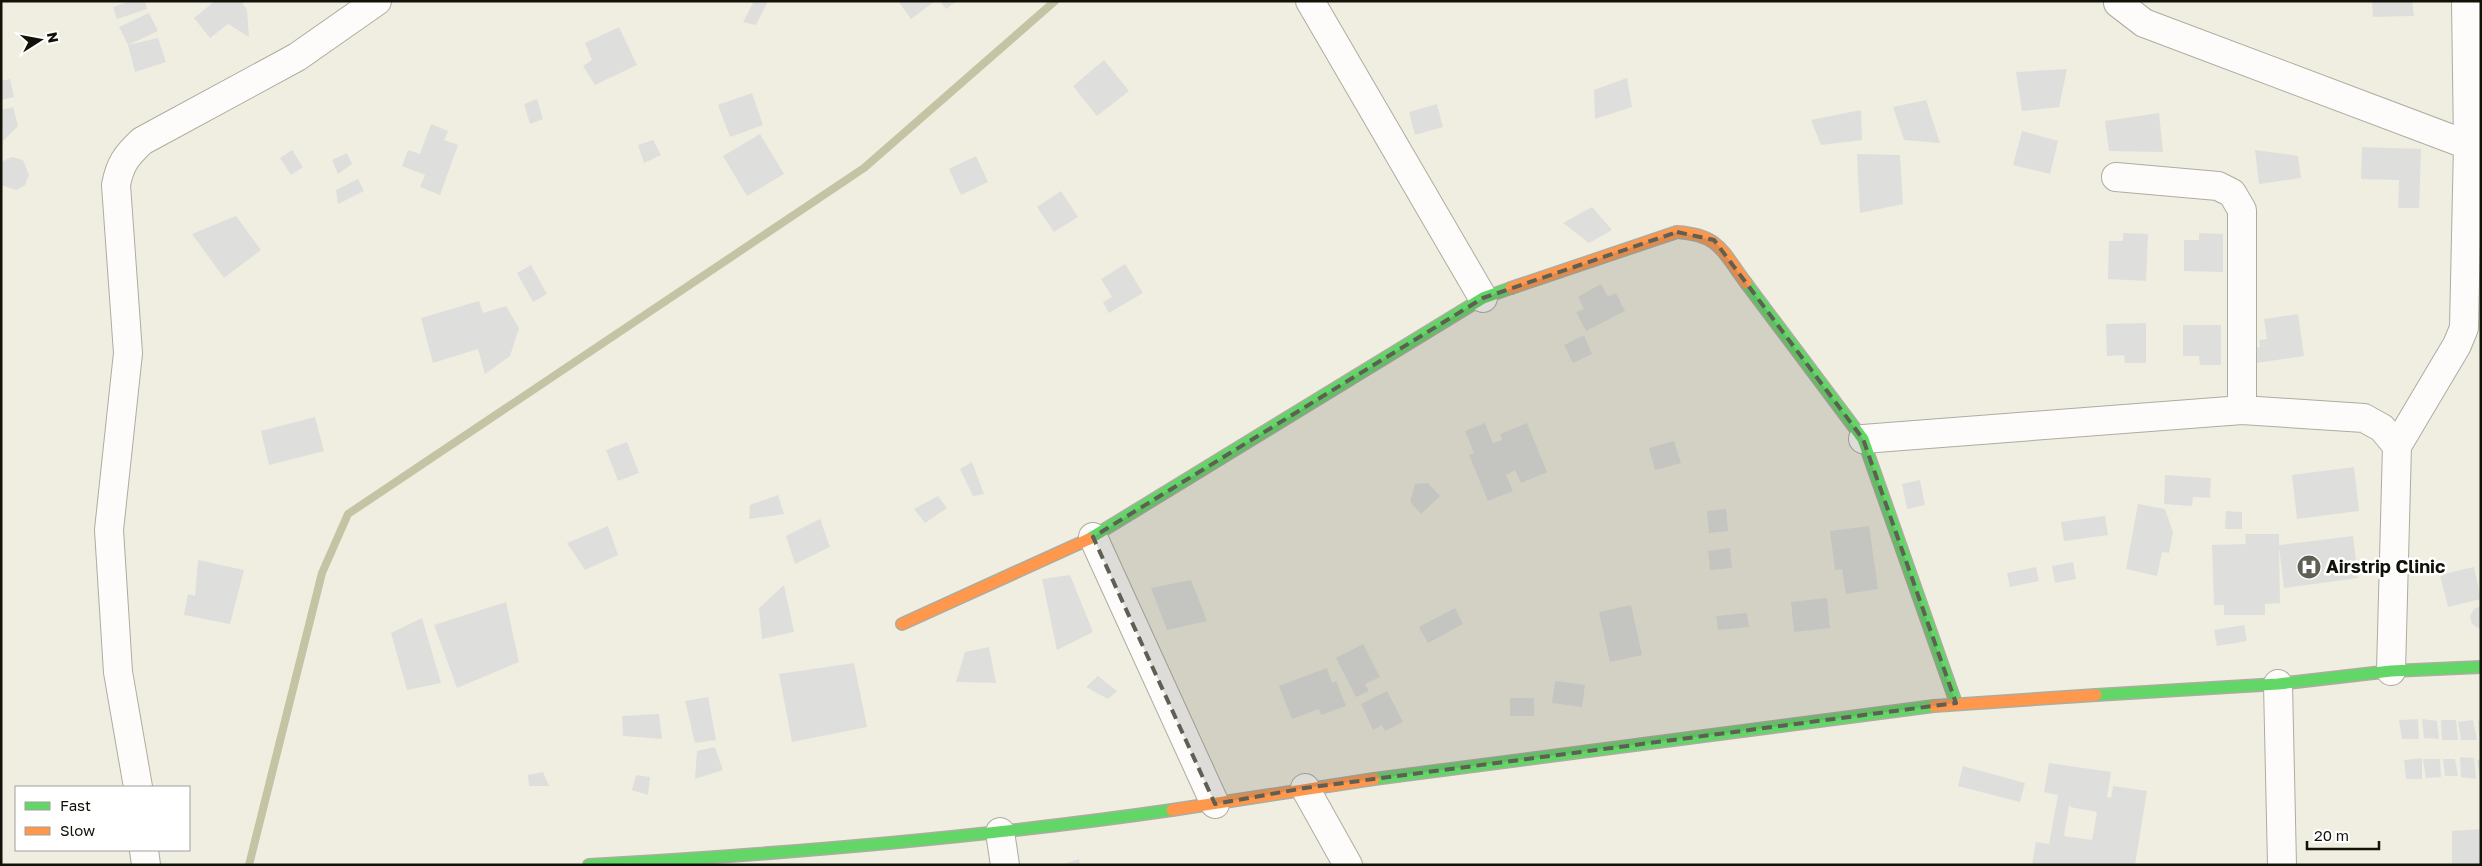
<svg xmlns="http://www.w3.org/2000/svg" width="2482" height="866" font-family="'Golos Text',sans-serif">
	<rect width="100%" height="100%" fill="#efeee0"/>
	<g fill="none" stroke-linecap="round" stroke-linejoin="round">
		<path stroke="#c4c3a4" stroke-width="8" d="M249,865L322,573L348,514L864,168L1055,1"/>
	</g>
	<path fill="#dedfdd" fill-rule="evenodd" d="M131,1H145L147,9L117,19L113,7Z
		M215,1H241L247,10L249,37L228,24L210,38L194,18Z
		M754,1H768L756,25L743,22Z
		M898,1H935L911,19Z
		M940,1H957L946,9Z
		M2372,1H2412L2414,16L2373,17Z
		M149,13L158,31L128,45L158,38L166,62L135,72L128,45L119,27Z
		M619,27L637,65L595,85L583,66L592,60L585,43Z
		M1104,60L1129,91L1097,116L1073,86Z
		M2067,69L2059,107L2022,111L2016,72Z
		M1627,78L1632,107L1595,119L1594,90Z
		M10,79L14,97L1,100V81Z
		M752,93L763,125L730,137L718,105Z
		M537,99L543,119L530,124L524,104Z
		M1926,100L1940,143L1904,140L1893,107Z
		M1437,104L1443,127L1415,135L1409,112Z
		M13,107L18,126L3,141L1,110Z
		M1861,110L1862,140L1821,145L1811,120Z
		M2159,113L2163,152L2109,151L2105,121Z
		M431,124L448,131L444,140L458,145L440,195L420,187L425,175L402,166L408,150L420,154Z
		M2022,131L2058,141L2050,174L2013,165Z
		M760,134L784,174L747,196L723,156Z
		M653,140L661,155L644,163L638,145Z
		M2362,147L2421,149L2419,208H2398L2399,180L2361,179Z
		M292,150L303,167L291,175L280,158Z
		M2255,150L2298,156L2301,178L2259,184Z
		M347,153L352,164L338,174L332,160Z
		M1857,154L1900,155L1903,204L1860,213Z
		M976,156L988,182L961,195L949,169Z
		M12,157L23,160L29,175L25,185L16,190L1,185V162Z
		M358,179L364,191L338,204L336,190Z
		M1061,191L1078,217L1054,232L1037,207Z
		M1592,207L1612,230L1589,243L1563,223Z
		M236,216L261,250L224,278L192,234Z
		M2123,233L2148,234L2146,281L2108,279L2109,241H2123Z
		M2199,233L2223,234V272L2184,271V240H2199Z
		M2474,256L2481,257V272L2471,270Z
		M1125,264L1143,293L1109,313L1103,302L1112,297L1101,279Z
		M531,265L547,294L533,302L517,273Z
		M1601,284L1608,297L1616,293L1625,311L1586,331L1576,312L1584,309L1578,297Z
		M479,301L483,313L506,306L519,328L510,356L485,374L478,349L433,363L421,318Z
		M2298,314L2304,356L2250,364L2248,349L2260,347L2259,340L2267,339L2264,319Z
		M2146,323V363H2125L2124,355L2107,356L2106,324Z
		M2183,325H2221V365H2200L2199,356H2183Z
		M1584,335L1592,354L1573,363L1564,345Z
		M315,417L324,451L269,465L261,431Z
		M1485,423L1493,443L1502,440L1500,434L1527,423L1547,472L1521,483L1515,470L1506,475L1513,491L1488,501L1469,455L1474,453L1465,431Z
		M1674,441L1681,463L1655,470L1649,448Z
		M627,442L639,473L618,481L606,450Z
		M972,462L984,494L973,496L960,469Z
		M2354,467L2359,511L2297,519L2292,475Z
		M2165,475L2211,478L2210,498L2193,497L2192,506L2164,504Z
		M1920,480L1925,505L1907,509L1902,484Z
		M1428,483L1440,496L1421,514L1410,502L1415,484Z
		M778,495L784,514L749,519L750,505Z
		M938,496L947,508L925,523L914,509Z
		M2138,504L2165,509L2173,532L2169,553L2162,552L2157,576L2126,569Z
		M1726,509L1728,531L1709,533L1707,511Z
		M2226,511L2242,512V529H2225Z
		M2105,516L2108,535L2064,541L2061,522Z
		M820,519L830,547L795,564L786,536Z
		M608,526L618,555L585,570L567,543Z
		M1869,526L1878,589L1846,594L1842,569L1835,570L1830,531Z
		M2245,534H2279V545L2353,536L2358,578L2284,588L2279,548L2280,603L2265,604V615H2224V605H2214L2212,545L2246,544Z
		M1730,548L1732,568L1710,570L1708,551Z
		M198,560L244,570L230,624L184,615L188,594L195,596Z
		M2073,562L2076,579L2055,583L2052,566Z
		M2036,567L2039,581L2010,587L2007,573Z
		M2474,567L2481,599L2448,607L2440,575Z
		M1070,575L1093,632L1057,650L1042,579Z
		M1191,580L1207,621L1167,630L1151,588Z
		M784,585L794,632L762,639L759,608Z
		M1827,598L1830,628L1794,632L1791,602Z
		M506,602L519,662L457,688L434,625Z
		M1631,605L1642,655L1610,662L1599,612Z
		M2481,606V630L2472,624L2470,616L2474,609Z
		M1455,608L1463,624L1428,643L1419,627Z
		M1747,613L1749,627L1718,630L1716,616Z
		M422,618L441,683L407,690L391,633Z
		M2244,625L2247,641L2217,646L2214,630Z
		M1363,644L1380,677L1365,684L1369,691L1356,697L1336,658Z
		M989,647L996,683L956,682L965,652Z
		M854,663L867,727L792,742L779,674Z
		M1327,668L1332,683L1336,681L1346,706L1321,715L1319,709L1292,719L1279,686Z
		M1098,676L1117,691L1108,699L1086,687Z
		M1555,681L1585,685L1582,707L1552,703Z
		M1387,691L1403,722L1385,731L1382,725L1373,730L1361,704Z
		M708,697L716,740L695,743L685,701Z
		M1510,698H1534V716H1510Z
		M659,714L662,739L623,736L622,716Z
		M2418,719L2419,739H2402L2399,720Z
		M2422,719L2437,721L2439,739L2424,738Z
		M2441,720H2456L2458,740H2442Z
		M2473,720L2477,740H2461L2458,722Z
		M2481,720V735H2479L2478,721Z
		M715,747L723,770L695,779L697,751Z
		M2460,757L2474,758L2476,779L2461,777Z
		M2422,758V779H2406L2404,760Z
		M2423,759H2440L2441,777L2426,778Z
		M2443,759H2455L2458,776H2445Z
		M2477,760H2481V778H2480Z
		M2049,763L2111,772L2107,797L2111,798L2113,786L2147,791L2135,865H2032L2036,842L2049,844L2058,795L2044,792ZM2070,801V807L2097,812L2092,840L2064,836Z
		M1963,766L2025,783L2020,802L1958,786Z
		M543,772L549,786H529L528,775Z
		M636,775L650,777L648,795L632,790Z
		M2481,829V865H2452V831Z
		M1079,859L1080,865H1064V864Z"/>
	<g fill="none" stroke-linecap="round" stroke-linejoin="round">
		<defs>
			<path id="street" d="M1310,1L1483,298
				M2118,3L2144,23L2481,150
				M2116,177L2218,186L2232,193L2242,210V410
				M1863,439L2242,410L2364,418L2382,428L2397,446
				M1093,537L1215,804
				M2391,671L2397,446L2457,345L2464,328L2468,145L2466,1
				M2278,684L2282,865
				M138,787L118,672L109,530L128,353L116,185C120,164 126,156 142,141L297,57L377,1
				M1305,788L1348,865
				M1000,832L1005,865
				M144,850L146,865"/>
			<path id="fast" d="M1746,283L1863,439L1956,703
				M1089,539L1483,298L1511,288
				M2096,695L2278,684L2391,671L2481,667
				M1374,779L1934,706
				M589,865C784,854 978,838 1172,810"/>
			<path id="slow" d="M1511,288L1677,232C1720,235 1722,251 1746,283
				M902,624L1089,539
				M1934,706L2096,695
				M1172,810L1374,779"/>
		</defs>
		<use href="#street" stroke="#acaca1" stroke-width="30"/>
		<use href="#fast" stroke="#acaca1" stroke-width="14"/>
		<use href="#slow" stroke="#acaca1" stroke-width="14"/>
		<use href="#street" stroke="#fdfcfa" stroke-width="28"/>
		<use href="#fast" stroke="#63d668" stroke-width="11"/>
		<use href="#slow" stroke="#ff974d" stroke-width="11"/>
	</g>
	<path fill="#5f5f54" fill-opacity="0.2" stroke="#5f5f54" stroke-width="4" stroke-dasharray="10 6" stroke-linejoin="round" d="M1677,232L1714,240L1863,439L1956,703L1305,788L1215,804L1093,537L1483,298Z"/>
	<defs>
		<symbol id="hospital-disc" viewBox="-11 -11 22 22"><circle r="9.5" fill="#5f5f54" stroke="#fff"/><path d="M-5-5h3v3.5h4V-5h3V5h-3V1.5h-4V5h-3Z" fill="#fff"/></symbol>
	</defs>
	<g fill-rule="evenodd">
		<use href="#hospital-disc" x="2295" y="553" width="28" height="28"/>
	</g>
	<g text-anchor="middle" stroke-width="5" stroke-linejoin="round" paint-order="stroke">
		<g font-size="18" font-weight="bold" fill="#121209" stroke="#fff" text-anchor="start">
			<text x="2326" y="573">Airstrip Clinic</text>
		</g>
	</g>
	<rect width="2482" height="866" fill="none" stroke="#121209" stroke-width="5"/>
	<rect x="15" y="786" width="175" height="65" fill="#ffffff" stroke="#a0a09d"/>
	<rect x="25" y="802" width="25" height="8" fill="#63d668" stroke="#a0a09d"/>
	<text x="60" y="811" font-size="15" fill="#121209">Fast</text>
	<rect x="25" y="827" width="25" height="8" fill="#ff974d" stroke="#a0a09d"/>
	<text x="60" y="836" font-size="15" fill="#121209">Slow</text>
	<g transform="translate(40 40) rotate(79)" stroke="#ffffff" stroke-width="4" paint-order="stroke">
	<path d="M0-4L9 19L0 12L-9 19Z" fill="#121209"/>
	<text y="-8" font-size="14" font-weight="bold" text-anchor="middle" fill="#121209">N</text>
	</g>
	<path d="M2307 841v8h72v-8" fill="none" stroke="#121209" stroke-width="2.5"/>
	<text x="2314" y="841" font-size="15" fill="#121209" stroke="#ffffff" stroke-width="4" paint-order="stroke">20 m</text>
</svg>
